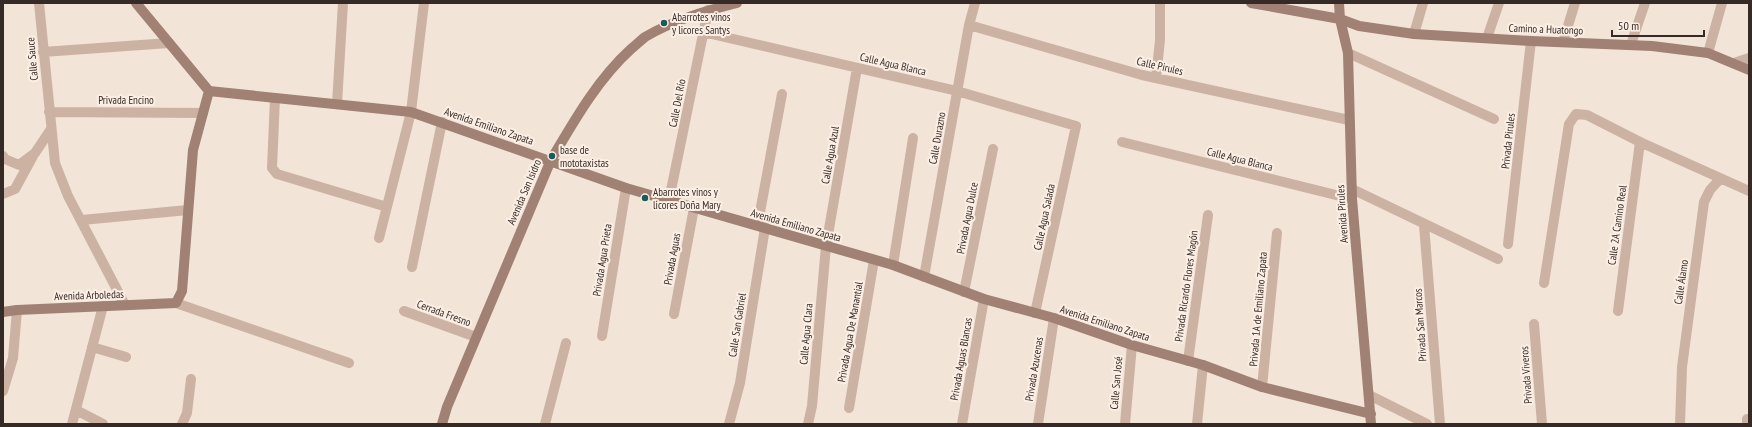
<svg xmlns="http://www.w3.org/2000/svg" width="1752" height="427" font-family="'PT Sans Narrow',sans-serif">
	<rect width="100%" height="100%" fill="#f3e4d8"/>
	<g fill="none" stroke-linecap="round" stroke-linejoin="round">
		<path stroke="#ccb2a3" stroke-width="10" d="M39,3L55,163L68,196L125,305
			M969,25L1142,75L1349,120
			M703,32L957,91L1076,126L1035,313
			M1414,34L1423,3
			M1487,38L1499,3
			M1563,42L1575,3
			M1631,44L1645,3
			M43,52L169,43
			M1348,53L1494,119
			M1708,53L1722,3
			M1734,63L1749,58
			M1156,78L1160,40V3
			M275,98L272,168L277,174L387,207
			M337,104L343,3
			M49,112L203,113
			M1122,142L1352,199
			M3,156L5,159L19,165L35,153L51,129
			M1352,189L1498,259
			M3,194L15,189L33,156
			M669,200L708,10
			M82,220L188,210
			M1424,225L1440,424
			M379,238L411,112L424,3
			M1508,244L1531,41
			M893,265L913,138
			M412,267L442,122
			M924,277L969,25L975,3
			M1544,283L1569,124L1576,114L1587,115L1640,142L1749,191
			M964,292L993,149
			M176,303L349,363
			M404,311L476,337
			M1618,311L1640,142
			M674,314L694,208
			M1534,324L1542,424
			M602,336L626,188
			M92,347L126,357
			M1188,361L1208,215
			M1262,387L1277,233
			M3,391L13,358L17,310
			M1369,395L1427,424
			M849,408L874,260
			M76,410L103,424
			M1747,419V424
			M72,424L103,306
			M182,424L187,413L191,379
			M545,424L566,343
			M729,424L740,383L765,228L760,212L782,94
			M808,424L812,406L826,246L857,68
			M962,424L984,299
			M1038,424L1054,318
			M1125,424L1132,345
			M1197,424L1203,365
			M1680,424L1682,367L1704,202L1710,190L1720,179"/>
		<path stroke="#a08174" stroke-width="10" d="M136,3L209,91
			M1251,3L1340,19L1359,26L1414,34L1531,41L1652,46L1708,53L1749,70
			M1339,3L1340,19L1348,53L1352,199L1371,424
			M209,91L411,112L626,188L893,265L984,299L1054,318L1132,345L1203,365L1262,387L1371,414
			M3,312L17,310L176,303L182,291L193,150L209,91
			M442,424L447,407L551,160C574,121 597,80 631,49C636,45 640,41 645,37C674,20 705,11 737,3"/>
	</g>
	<g fill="#185b5a" stroke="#fbefe5" stroke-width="1.5">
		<circle cx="664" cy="23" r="4"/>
		<circle cx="552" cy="156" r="4"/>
		<circle cx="645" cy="198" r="4"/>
	</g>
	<g text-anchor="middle" stroke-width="4" stroke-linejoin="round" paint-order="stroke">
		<g font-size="11" fill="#362a26" stroke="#fbefe5" text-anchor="start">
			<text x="672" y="21">Abarrotes vinos<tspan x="672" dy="13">y licores Santys</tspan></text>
			<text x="560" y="154">base de<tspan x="560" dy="13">mototaxistas</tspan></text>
			<text x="653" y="196">Abarrotes vinos y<tspan x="653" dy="13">licores Doña Mary</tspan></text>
		</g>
		<g font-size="11" fill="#362a26" stroke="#fbefe5">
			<text transform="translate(1546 29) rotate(2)" y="4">Camino a Huatongo</text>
			<text transform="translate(32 59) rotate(-95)" y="4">Calle Sauce</text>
			<text transform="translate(893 64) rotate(13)" y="4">Calle Agua Blanca</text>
			<text transform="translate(1160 66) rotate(13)" y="4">Calle Pirules</text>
			<text x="126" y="104">Privada Encino</text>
			<text transform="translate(677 103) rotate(-79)" y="4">Calle Del Río</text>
			<text transform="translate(489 126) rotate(19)" y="4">Avenida Emiliano Zapata</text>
			<text transform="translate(937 138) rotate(-80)" y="4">Calle Durazno</text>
			<text transform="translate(1508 141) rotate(-84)" y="4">Privada Pirules</text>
			<text transform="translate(830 155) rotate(-80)" y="4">Calle Agua Azul</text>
			<text transform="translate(1240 159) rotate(14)" y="4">Calle Agua Blanca</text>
			<text transform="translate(524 192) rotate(-67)" y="4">Avenida San Isidro</text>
			<text transform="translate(1342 214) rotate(-94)" y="4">Avenida Pirules</text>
			<text transform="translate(1044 217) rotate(-78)" y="4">Calle Agua Salada</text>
			<text transform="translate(967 218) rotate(-79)" y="4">Privada Agua Dulce</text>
			<text transform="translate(796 225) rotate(16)" y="4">Avenida Emiliano Zapata</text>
			<text transform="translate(1617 225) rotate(-82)" y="4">Calle 2A Camino Real</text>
			<text transform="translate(672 259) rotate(-80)" y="4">Privada Aguas</text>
			<text transform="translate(602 260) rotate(-81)" y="4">Privada Agua Prieta</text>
			<text transform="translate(1681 282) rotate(-82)" y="4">Calle Álamo</text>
			<text transform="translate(1186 286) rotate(-82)" y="4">Privada Ricardo Flores Magón</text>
			<text transform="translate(89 295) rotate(-2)" y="4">Avenida Arboledas</text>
			<text transform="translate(1258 309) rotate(-85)" y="4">Privada 1A de Emiliano Zapata</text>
			<text transform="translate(444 313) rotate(20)" y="4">Cerrada Fresno</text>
			<text transform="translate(1105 323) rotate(18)" y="4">Avenida Emiliano Zapata</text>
			<text transform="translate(737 325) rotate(-81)" y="4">Calle San Gabriel</text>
			<text transform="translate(1420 325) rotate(-94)" y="4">Privada San Marcos</text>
			<text transform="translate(850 332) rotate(-80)" y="4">Privada Agua De Manantial</text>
			<text transform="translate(806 334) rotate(-85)" y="4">Calle Agua Clara</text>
			<text transform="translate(961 359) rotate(-80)" y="4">Privada Aguas Blancas</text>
			<text transform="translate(1034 369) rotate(-81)" y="4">Privada Azucenas</text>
			<text transform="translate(1526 375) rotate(-94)" y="4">Privada Viveros</text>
			<text transform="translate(1116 383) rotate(-85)" y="4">Calle San José</text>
		</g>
	</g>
	<rect width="1752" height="427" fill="none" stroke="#362a26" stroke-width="8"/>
	<path d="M1612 30v6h92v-6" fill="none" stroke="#362a26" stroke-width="2"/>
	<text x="1618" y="30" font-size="12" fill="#362a26" stroke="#fbefe5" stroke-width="3" paint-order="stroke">50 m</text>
</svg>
